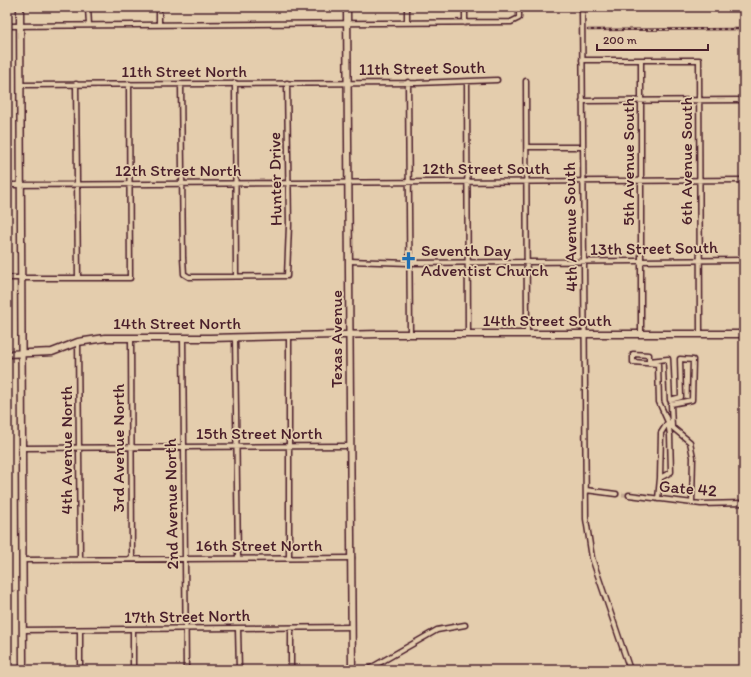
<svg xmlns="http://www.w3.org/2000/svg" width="751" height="677" font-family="Itim,sans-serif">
	<rect width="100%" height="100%" fill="#e4cdad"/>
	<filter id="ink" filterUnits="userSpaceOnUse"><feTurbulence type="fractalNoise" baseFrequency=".025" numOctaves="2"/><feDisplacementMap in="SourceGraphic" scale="8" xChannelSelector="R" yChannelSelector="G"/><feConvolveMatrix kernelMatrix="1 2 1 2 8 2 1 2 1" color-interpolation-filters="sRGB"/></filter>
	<g filter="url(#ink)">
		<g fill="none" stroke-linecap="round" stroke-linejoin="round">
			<path stroke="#825f5a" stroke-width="1" d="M7,591H15"/>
			<path stroke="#c5aa93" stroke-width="4" stroke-dasharray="4 2" stroke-linecap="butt" d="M616,494L629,495"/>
			<defs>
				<path id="street" d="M88,7L89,25
					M159,7V25
					M407,7V23
					M465,7V23
					M582,7L586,519L592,558L630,670
					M7,26L511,22L519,18V7
					M582,60H699L700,334
					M641,62V334
					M526,81L527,334
					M408,82L410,334
					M467,82L468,334
					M235,83L236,276
					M76,84L78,277
					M181,84L183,258L184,274L189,277L287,276L289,225L287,83
					M20,85L417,83L497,80
					M582,101L744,100
					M527,147H582
					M7,185L744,180
					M349,261L409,263L744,260
					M7,278H130L129,84
					M289,336V558
					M235,337L238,558
					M131,338L132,558
					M183,338L186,670
					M78,342L80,559
					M23,448L350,446
					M660,478L661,433L668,422
					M586,490L616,494
					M629,495L701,504L744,503
					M658,499L660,478L671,472L670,435L668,422L659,402L658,364L633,362V354L649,355V361L668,359L670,400L681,397L680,359L693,360L692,400L671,404L672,427L690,442L693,457L692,503
					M23,560L352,558
					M291,628V670
					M133,629V670
					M238,629L239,670
					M23,630L352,627
					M80,631V670
					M367,670L437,630L465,625"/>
				<path id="secondary" d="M20,7L23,670
					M347,7L352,670
					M7,354L52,352L78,342L105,338H210L380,334H744"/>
			</defs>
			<use href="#street" stroke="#4a1f2b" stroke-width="7"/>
			<use href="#secondary" stroke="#4a1f2b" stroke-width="9"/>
			<use href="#street" stroke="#e4cdad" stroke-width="4"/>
			<use href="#secondary" stroke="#e4cdad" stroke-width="6"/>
			<defs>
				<path id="rail" d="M588,30L744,29"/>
			</defs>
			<use href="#rail" stroke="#4a1f2b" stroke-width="2.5"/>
			<use href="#rail" stroke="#e4cdad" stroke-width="1" stroke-dasharray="3" stroke-linecap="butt"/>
		</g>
	</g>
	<defs>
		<symbol id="church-bare" viewBox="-9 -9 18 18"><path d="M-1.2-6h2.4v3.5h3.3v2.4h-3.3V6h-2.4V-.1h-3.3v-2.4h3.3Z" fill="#1f6fb2" stroke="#e4cdad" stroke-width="2.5" paint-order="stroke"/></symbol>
	</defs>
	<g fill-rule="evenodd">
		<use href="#church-bare" x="396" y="248" width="25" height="25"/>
	</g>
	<g text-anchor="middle" stroke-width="3.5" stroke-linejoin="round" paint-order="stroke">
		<g font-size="17" fill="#4a1f2b" stroke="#e4cdad">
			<text transform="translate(422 68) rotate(-1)" y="6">11th Street South</text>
			<text x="184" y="77">11th Street North</text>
			<text transform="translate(686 161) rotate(-90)" y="6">6th Avenue South</text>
			<text transform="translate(628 162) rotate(-90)" y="6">5th Avenue South</text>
			<text x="486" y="174">12th Street South</text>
			<text x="178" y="176">12th Street North</text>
			<text transform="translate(275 179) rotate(-91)" y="6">Hunter Drive</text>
			<text transform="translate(570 227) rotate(-91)" y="6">4th Avenue South</text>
			<text transform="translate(654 248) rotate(-1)" y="6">13th Street South</text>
			<text x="547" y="326">14th Street South</text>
			<text x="177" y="329">14th Street North</text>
			<text transform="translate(336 339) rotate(-90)" y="6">Texas Avenue</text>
			<text x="259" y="439">15th Street North</text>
			<text transform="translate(118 448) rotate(-90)" y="6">3rd Avenue North</text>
			<text transform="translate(66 450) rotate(-90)" y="6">4th Avenue North</text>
			<text transform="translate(688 488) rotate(5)" y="6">Gate 42</text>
			<text transform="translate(171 504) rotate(-91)" y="6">2nd Avenue North</text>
			<text x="259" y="551">16th Street North</text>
			<text transform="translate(187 616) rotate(-1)" y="6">17th Street North</text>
		</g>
		<g font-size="17" fill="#4a1f2b" stroke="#e4cdad" text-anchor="start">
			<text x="421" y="256">Seventh Day<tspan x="421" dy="20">Adventist Church</tspan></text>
		</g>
	</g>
	<rect width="751" height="677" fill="none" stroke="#e4cdad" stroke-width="24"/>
	<rect x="12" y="12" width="727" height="653" fill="none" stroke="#4a1f2b" stroke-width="1.5" filter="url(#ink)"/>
	<path d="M597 44v6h111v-6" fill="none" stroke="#4a1f2b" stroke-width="2"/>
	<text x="603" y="44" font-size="12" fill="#4a1f2b" stroke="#e4cdad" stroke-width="3" paint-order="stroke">200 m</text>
</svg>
